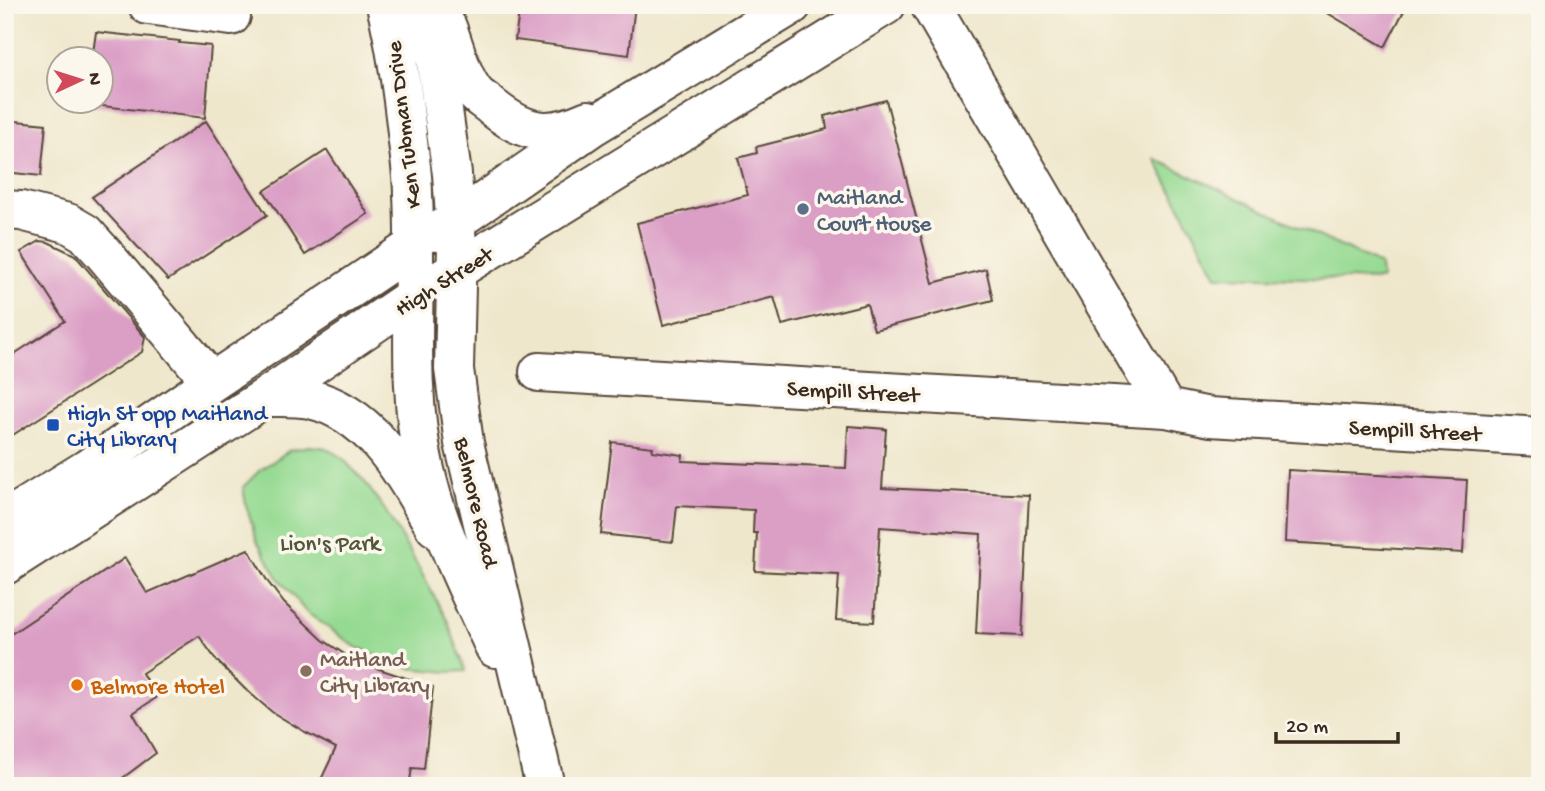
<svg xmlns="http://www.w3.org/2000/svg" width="1545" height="791" font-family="'Gochi Hand',sans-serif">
	<rect width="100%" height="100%" fill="#fbf7ec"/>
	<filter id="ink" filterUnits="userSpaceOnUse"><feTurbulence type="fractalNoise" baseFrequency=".0143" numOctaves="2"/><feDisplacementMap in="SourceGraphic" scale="14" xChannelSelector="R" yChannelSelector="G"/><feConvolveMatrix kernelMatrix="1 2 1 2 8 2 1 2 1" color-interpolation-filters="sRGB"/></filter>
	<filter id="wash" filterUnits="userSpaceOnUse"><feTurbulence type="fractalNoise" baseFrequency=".00686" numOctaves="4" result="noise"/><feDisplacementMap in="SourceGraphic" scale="28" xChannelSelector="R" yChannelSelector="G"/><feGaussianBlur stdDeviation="1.57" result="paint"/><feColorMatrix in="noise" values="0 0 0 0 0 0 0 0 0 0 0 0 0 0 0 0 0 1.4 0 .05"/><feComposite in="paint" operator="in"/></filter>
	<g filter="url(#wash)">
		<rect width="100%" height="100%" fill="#efe7cc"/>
		<path fill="#95da92" stroke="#688258" stroke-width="2" d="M1155,159L1380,265L1381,280L1217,276Z
			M309,446L326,448L342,458L364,481L385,510L415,561L447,620L466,671L448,672L409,668L390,661L356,647L306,612L279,579L257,541L246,505L243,487L259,471L290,450Z"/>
		<g id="blocks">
			<path fill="#db9fc6" d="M520,5H635L629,55L515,40Z
				M1314,5H1407L1385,47Z
				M96,32L180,41L179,43L211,46L205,118L85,104L86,102H102V60H92Z
				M886,100L933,283L986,269L993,300L874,330L867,304L782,325L774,297L663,325L637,223L748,195L738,158L757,153L756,147L827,129L825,116Z
				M5,120L46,124L41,176L5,172Z
				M206,121L267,215L168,280L92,197Z
				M327,150L368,214L305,255L264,191Z
				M40,241L48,242L75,255L145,337L142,352L5,440V360L65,321L21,252Z
				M848,426L886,429L882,488L1029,495L1022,636L976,634L981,534L880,527L874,622L836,620L839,575L755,571L757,533H753L754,510L677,506L673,542L601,534L612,442L653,447L652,451L683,455L682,461L846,468Z
				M1288,470L1467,480L1463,553L1285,542Z
				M248,549L268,582L284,603L323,640L346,655L370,666L433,687L424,769L412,768L409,786H318L336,748L305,732L272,712L244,688L217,661L199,636L142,673L156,698L133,713L156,753L112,786H5V638L125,558L147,593Z"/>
		</g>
	</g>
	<g filter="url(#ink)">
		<use href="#blocks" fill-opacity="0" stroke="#564638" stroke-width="2"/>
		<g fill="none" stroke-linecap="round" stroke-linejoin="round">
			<defs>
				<path id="minor" d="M148,5L231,16
					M930,5L1166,408
					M5,210L21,211L68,223L85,233L104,254L212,382
					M539,372L1166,408L1210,417L1540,437
					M266,397C280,397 296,396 310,399C374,414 404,475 435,527
					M5,520L87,469L212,382L414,246
					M5,565L266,397L413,297"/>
				<path id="major" d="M386,5C397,50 403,96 408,142C410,159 413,177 413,195C418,287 404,380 425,470C439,533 469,590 495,648
					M422,5L436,61L452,174L457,245L454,369L464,443L545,786
					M447,27C455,48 461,75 475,93C479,98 487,102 492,107C526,134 548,138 588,120
					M437,232L456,221L593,126L792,5
					M439,281L886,5"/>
			</defs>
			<use href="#minor" stroke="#564638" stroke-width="42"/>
			<use href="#major" stroke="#564638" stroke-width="42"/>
			<use href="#minor" stroke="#fff" stroke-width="38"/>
			<use href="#major" stroke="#fff" stroke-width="38"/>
		</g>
	</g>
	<circle fill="#5c6f8a" stroke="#fbf7ec" stroke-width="2.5" cx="803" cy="209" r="7"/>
	<rect fill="#1a4fb4" stroke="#fbf7ec" stroke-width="2.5" x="46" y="418" width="14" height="14" rx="3.5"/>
	<circle fill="#8d6e63" stroke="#fbf7ec" stroke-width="2.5" cx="306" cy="671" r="7"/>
	<circle fill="#e8710a" stroke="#fbf7ec" stroke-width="2.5" cx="77" cy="685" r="7"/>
	<g text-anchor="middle" stroke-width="7" stroke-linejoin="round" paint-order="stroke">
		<g font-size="23" fill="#3b2a1e" stroke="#fbf7ec">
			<text transform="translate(402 125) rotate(-97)" y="8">Ken Tubman Drive</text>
			<text transform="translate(443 280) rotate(-32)" y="8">High Street</text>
			<text transform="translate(853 390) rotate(3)" y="8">Sempill Street</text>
			<text transform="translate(1415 429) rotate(3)" y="8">Sempill Street</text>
			<text transform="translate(478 502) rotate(77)" y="8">Belmore Road</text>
		</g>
		<g font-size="23" fill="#4e5e75" stroke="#fbf7ec" text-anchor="start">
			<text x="817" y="204">Maitland<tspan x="817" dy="26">Court House</tspan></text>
		</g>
		<g font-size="23" fill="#164399" stroke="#fbf7ec" text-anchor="start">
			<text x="67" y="420">High St opp Maitland<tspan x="67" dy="26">City Library</tspan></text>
		</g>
		<g font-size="23" fill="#52563b" stroke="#fbf7ec">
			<text x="330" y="550">Lion's Park</text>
		</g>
		<g font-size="23" fill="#785e54" stroke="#fbf7ec" text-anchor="start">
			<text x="320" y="666">Maitland<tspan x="320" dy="26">City Library</tspan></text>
		</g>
		<g font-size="23" fill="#c56008" stroke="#fbf7ec" text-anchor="start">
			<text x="91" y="693">Belmore Hotel</text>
		</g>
	</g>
	<rect width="1545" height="791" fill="none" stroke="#fbf7ec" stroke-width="28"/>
	<g transform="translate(80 80) rotate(86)"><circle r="33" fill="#fbf7ec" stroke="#aea59a" stroke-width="2"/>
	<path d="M0-5L12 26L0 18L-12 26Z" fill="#d1495b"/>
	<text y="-10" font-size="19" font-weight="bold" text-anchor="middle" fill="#3b2a1e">N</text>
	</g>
	<path d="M1276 732v10h122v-10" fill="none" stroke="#3b2a1e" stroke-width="3.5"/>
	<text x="1286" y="732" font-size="21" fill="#3b2a1e" stroke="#fbf7ec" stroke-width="5" paint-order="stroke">20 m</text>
</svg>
